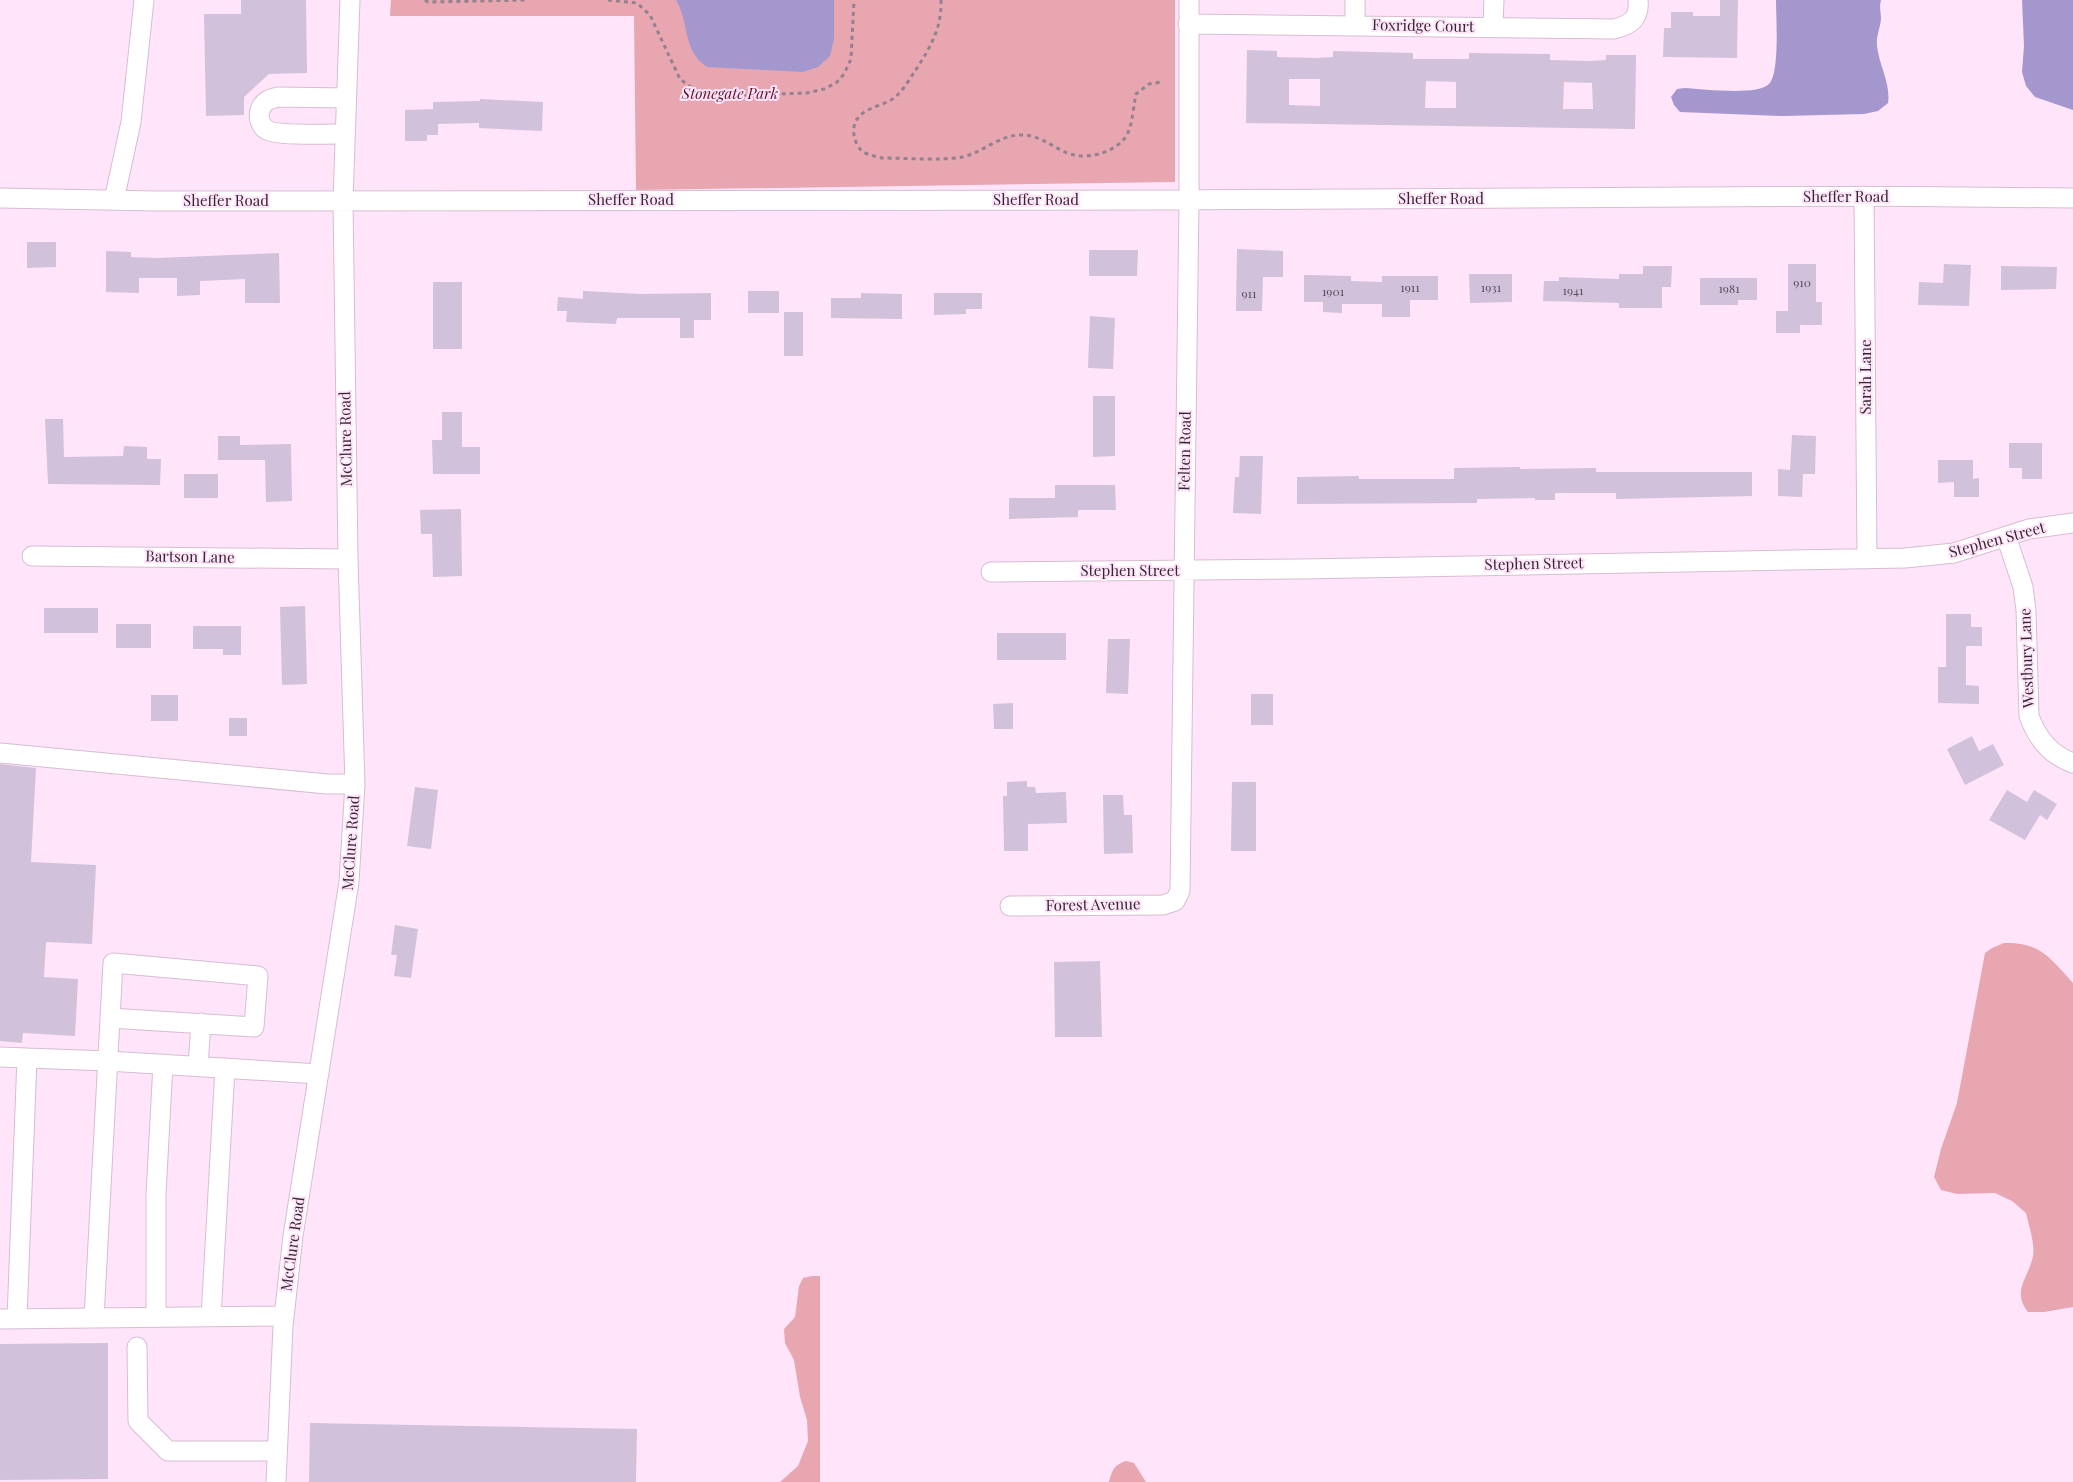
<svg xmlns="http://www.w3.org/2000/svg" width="2073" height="1482" font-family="'Playfair Display',serif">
	<rect width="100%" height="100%" fill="#ffe4fa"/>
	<path fill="#e7a6b0" d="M391,0H1175V182L636,190L634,16H390Z
		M2004,943C2040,942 2050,958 2073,983V1307L2044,1312H2028C2011,1291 2029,1277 2033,1256C2035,1243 2029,1226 2026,1213L2012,1201L1995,1193L1957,1194L1941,1190L1934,1177L1941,1149L1957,1103L1985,953L1992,948Z
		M812,1276H820V1482H780L798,1466L808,1441L807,1420L800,1397L794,1360L785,1343L784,1329L795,1317L799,1286L803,1278Z
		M1126,1461L1134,1463L1146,1482H1109C1112,1470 1114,1465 1126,1461Z"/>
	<path fill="#a497cd" d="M676,0H834V39L830,56L818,67L803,72L707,67C682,50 690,24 676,0Z
		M1776,0H1881C1879,6 1881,13 1881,19C1880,29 1876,36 1877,46C1879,65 1891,84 1888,103L1878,111L1864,114L1783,116L1680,112L1674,105L1671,97L1677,89L1685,88C1702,89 1758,96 1769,84C1780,73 1776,17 1776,0Z
		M2022,0H2073V110L2035,97L2026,86L2022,72L2024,46Z"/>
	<path fill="#d2c1db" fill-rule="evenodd" d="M241,0H306L307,73L269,74L244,97V115L206,116L204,14H241Z
		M1720,0H1738L1737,58L1663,57L1664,28H1671V12H1693V16H1720Z
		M1247,50L1277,51V57L1317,58L1333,57V51L1413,53V59H1469V53L1550,54V60L1590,61L1606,60V55H1636L1635,129L1246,123ZM1289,79H1320V106L1289,105ZM1426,81L1456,82V108H1425ZM1564,82L1592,83L1593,109H1563Z
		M480,99L543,102L542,131L479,128V123L438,124V135H427V141H405V110L433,109V102L480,101Z
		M27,242H56V267L27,268Z
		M1237,249L1283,251V277H1263L1262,311H1236Z
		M1089,250H1138L1137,276H1089Z
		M106,251L131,252V257L158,258L279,253L280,303H245V279L200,281V295L177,296V278H139V293L106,292Z
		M1788,264H1816V302H1822V325H1800V333H1776V311H1788Z
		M1944,264L1971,265L1969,306L1918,305L1919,282L1943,283Z
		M1643,266H1672L1671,287H1662V308H1619V303L1543,301L1544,281H1559V277L1619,279V274H1643Z
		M2001,266L2057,267L2056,289L2001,290Z
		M1469,274H1512V302L1470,303Z
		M1304,275L1351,276V281L1382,282V276H1438V300H1410V317H1382V304H1342V313L1323,312V302H1304Z
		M1700,278H1757V300H1738V305H1700Z
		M433,282H462V349H433Z
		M583,291L641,294L711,293V320H694V338H680V318H617L616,324L566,322L567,311H557L558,297L583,299Z
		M748,291H779V313H748Z
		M861,293L902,294V319L831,318V298H861Z
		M934,293H982V309H966V314L934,315Z
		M784,312H803V356H784Z
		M1090,316L1115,318L1113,369L1088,368Z
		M1093,396H1115V456L1093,457Z
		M442,412H462V447H480V474H433L432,440H442Z
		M45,419H63L64,457L123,456L124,446L147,447V459H161L160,485L48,484Z
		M1792,435L1816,436L1815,474H1803L1802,497L1778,496V469L1790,470Z
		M218,436H240V445L291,444L292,501L266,502L265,460H218Z
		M2009,443H2042V479H2022V468H2009Z
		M1240,456H1263L1261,514L1233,513L1235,477H1239Z
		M1938,460H1973V479L1979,478V497H1954V482L1938,483Z
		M1520,467V469L1596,468V472H1752V496L1616,499V493H1555V500H1535V498L1477,499V503L1297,504V477L1359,476V479H1454V468Z
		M184,474H218V498H184Z
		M1055,485H1115L1116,510H1078V517L1009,519V498H1055Z
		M461,509L462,576L433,577L432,534H421L420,510Z
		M305,606L307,684L282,685L280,607Z
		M44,608H98V633H44Z
		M1946,614H1971V627H1982V646H1966V685L1979,686V704L1938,703V667H1946Z
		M116,624H151V648H116Z
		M193,626H241V655H223V649H193Z
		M997,633H1066V660H997Z
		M1108,639H1130L1128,694L1106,693Z
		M1251,694H1273V725H1251Z
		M151,695H178V721H151Z
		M1013,703V729H994L993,704Z
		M229,718H247V736H229Z
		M1972,736L1979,751L1993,744L2004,765L1965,785L1947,749Z
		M0,764L36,768L31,862L96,865L92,944L46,942L44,977L78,979L75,1036L23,1033L22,1043L0,1041Z
		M1027,781V787H1035L1036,793L1066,792L1067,823L1028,824V851H1004L1003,796H1007V782Z
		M1232,782H1256V851H1231Z
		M415,787L438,790L431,849L407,846Z
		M2007,790L2027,802L2034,790L2057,804L2047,820L2040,815L2025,840L1989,820Z
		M1103,795H1123L1124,815H1132L1133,853L1104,854Z
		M395,925L418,929L411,978L394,976L397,955H391Z
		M1100,961L1102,1037H1055L1054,962Z
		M108,1343V1479L0,1480V1344Z
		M310,1423L637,1429L636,1482H309Z"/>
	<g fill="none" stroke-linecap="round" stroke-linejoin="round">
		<defs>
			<path id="minor" d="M1188,24L1614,29C1631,25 1640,18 1638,0
				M1355,25V0
				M1493,27L1494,0
				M345,134C330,134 277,136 267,130C260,126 258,117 260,110C263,101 270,99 278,97L346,98
				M1864,196L1867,559
				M0,198L155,201L1161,200L1864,196L2073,198
				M114,200L131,122L144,0
				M2006,536L2023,587L2026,610L2029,716C2037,738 2050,755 2073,763
				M32,556L348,559
				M991,572L1301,569L1905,558L1954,553L2029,529L2073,523
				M0,753L327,784H355
				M1010,906L1163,905L1175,901L1180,891L1189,200V0
				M0,1057L108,1061L319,1074
				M198,1066L201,1023
				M156,1317V1194L163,1064
				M211,1317L225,1068
				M94,1318L113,963L258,976L254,1027L110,1018
				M0,1319L284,1316
				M17,1319L27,1058
				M137,1347L138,1421L168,1451H277
				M276,1482L283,1326L293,1236L349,882L355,784L348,559L343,200L350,0"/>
		</defs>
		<use href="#minor" stroke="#d6bdd2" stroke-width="21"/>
		<path stroke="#938190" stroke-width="3" stroke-dasharray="4 4" stroke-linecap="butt" d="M425,0L428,2L526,0
			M608,0L637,3L650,15L680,79L692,88L709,96L807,93L824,89L836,83L844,74L851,59L854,0
			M941,0C942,28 930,48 915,71C909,80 903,91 894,98C883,106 866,107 858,118C851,126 853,142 861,150C866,155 875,156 882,158C905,158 941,161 962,157C982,153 998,136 1019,135C1037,134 1050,145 1065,152C1084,161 1115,154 1127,135C1133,123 1133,107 1136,94L1149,84L1161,82"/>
		<use href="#minor" stroke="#fff" stroke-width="19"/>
	</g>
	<g text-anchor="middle" stroke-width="4" stroke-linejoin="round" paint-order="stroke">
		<g font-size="12" fill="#594e5b">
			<text x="1802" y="287">910</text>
			<text x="1410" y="292">1911</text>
			<text x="1491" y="292">1931</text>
			<text x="1729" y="293">1981</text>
			<text x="1573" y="295">1941</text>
			<text x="1333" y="296">1901</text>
			<text x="1249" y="298">911</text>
		</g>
		<g font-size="15" fill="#312830" stroke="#ffe4fa">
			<text transform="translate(1423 26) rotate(1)" y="5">Foxridge Court</text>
			<text x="1846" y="202">Sheffer Road</text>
			<text x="1441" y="204">Sheffer Road</text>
			<text x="631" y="205">Sheffer Road</text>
			<text x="1036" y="205">Sheffer Road</text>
			<text x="226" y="206">Sheffer Road</text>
			<text transform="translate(1866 377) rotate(-90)" y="5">Sarah Lane</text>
			<text transform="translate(346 439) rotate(-91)" y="5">McClure Road</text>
			<text transform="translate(1185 451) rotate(-89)" y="5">Felten Road</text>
			<text transform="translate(1997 540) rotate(-15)" y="5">Stephen Street</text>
			<text transform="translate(190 557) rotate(1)" y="5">Bartson Lane</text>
			<text transform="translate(1534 564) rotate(-1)" y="5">Stephen Street</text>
			<text x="1130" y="576">Stephen Street</text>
			<text transform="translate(2027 658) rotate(-92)" y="5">Westbury Lane</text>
			<text transform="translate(351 843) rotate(-86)" y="5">McClure Road</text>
			<text transform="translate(1093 905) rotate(-1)" y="5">Forest Avenue</text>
			<text transform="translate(293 1244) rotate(-82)" y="5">McClure Road</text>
		</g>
		<g font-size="15" font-style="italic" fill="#5e1329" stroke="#ffe4fa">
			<text x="730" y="99">Stonegate Park</text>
		</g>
	</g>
</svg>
